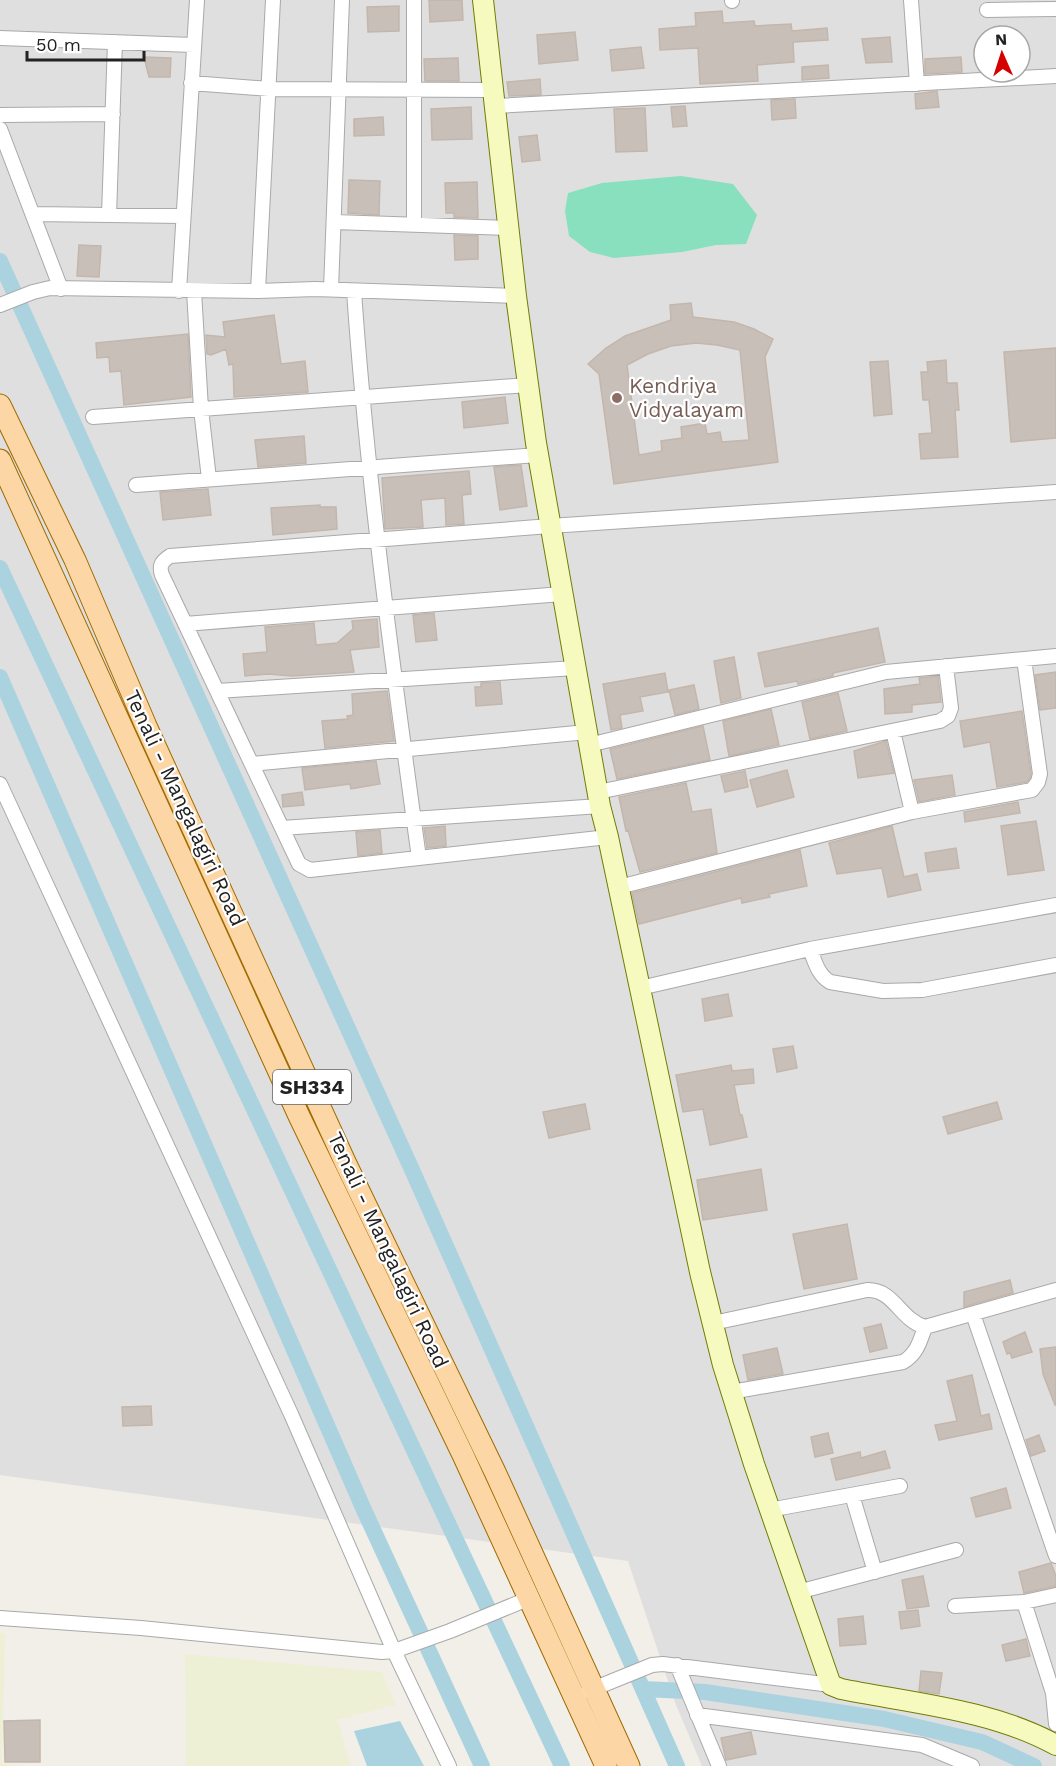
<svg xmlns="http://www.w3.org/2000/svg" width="1056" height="1766" font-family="'Work Sans',sans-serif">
	<rect width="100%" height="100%" fill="#f2efe9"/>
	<path fill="#e0dfdf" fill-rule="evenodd" d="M0,0H1056V1766H702L676,1705L628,1561L0,1475ZM984,36H1020V72H984Z"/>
	<path fill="#eef0d5" d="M0,1633H5L2,1764L27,1766H0Z
		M185,1654L382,1672L396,1705L337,1720L351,1766H186Z"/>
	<path fill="#88e0be" d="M681,176L733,184L757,215L746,244L716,245L682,252L614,258L590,252L569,236L565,211L568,193L602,183Z"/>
	<path fill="#aad3df" d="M400,1721L424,1766H367L354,1731Z"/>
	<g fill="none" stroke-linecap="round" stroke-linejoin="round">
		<path stroke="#aad3df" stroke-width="16" d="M0,261L413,1172L677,1766
			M0,568L562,1766
			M0,677L364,1510L482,1766
			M644,1689L705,1692L884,1719L982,1742L1034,1766"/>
	</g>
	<path fill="#c7bfb8" stroke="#c4b6ab" stroke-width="1.5" fill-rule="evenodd" d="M429,0H462L463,20L430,22Z
		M399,6V31L368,32L367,7Z
		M722,11L723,23L754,21L755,26L791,24L792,31L827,28L828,40L793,42L794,62L757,65L758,81L700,84L698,48L660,50L659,29L696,26L695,13Z
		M575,32L578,60L539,64L537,35Z
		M890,37L892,62L866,63L862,39Z
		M641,47L644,68L612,71L610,50Z
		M144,57L171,58L170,77H149Z
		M961,57L962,72L925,74V59Z
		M458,58L459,81H425L424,59Z
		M828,65L829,78L802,80V67Z
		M540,79L541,95L509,96L507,82Z
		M937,91L939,107L916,109L915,94Z
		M795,99L796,118L772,120L771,100Z
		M685,106L687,126L673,127L671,107Z
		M471,107L472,139L432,140L431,109Z
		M645,108L647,151L616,152L614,109Z
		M383,117L384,135L354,136V119Z
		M537,135L540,160L522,162L519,137Z
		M349,180L380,181L379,215L348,213Z
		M477,182L478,218L454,217V213H446L445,183Z
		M454,235L478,236V259L455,260Z
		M79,245L101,246L99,277L77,276Z
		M691,303L693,317L734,322L754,329L773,339L765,357L778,462L614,484L599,374L588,364L606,348L625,336L671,320L670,305ZM696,343L717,345L740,350L749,440L722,442L720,432L707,434L705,423L681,427L682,438L661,441L662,451L639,455L627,365L648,354L671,346Z
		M274,315L281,364L305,361L308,392L234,397L233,364L229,365L226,349L211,355L207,354L206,335L225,337L223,322Z
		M188,334L191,397L124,405L121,371L110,372L109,357L97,358L96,343Z
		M1056,348V438L1011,442L1004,352Z
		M946,360L947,383H957L959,410H955L958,457L921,459L919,434L932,433L929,400H923L921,372H928L927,362Z
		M888,361L892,414L874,416L870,362Z
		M505,397L508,423L464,428L462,402Z
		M304,436L306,463L258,467L255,440Z
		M521,465L527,506L500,510L494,467Z
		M469,471L471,494L462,495L464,524L446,525L445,498L421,500L423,527L385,529L382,478Z
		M208,489L211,515L163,520L160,492Z
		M320,505V507H336L337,529L273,535L271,508Z
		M434,613L437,640L416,642L413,615Z
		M377,619L379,647L350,650L354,672L292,676L268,674L245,676L243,654L267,652L265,627L314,623L316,645L337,643L353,629L352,621Z
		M878,628L885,662L833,673V676L798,684L797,681L765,687L758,653Z
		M734,657L741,698L721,703L714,661Z
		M1056,672V708L1040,710L1035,675Z
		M665,673L668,692L640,697L643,711L620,715L622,728L611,730L603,684Z
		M938,676L941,702L912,705V712L885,714L884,689L920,684L919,678Z
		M500,682L502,704L476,706L475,687H481V683Z
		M694,685L699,709L675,715L669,690Z
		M387,691L394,741L325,748L322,721L348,719L347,716L353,715L352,694Z
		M838,693L847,731L810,739L802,702Z
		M771,709L779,745L729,756L723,721Z
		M1022,711L1031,774L1030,778L1027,782L997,787L990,742L964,747L960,721Z
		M703,726L710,760L617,779L610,749Z
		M886,741L894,773L858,778L854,751Z
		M376,761L380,784L351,789L350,784L305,790L302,768Z
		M787,770L794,797L757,807L750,780Z
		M745,771L748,787L725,792L721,776Z
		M952,775L955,795L919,802L914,780Z
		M686,783L692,812L711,809L717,853L640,872L628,830L626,831L619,797Z
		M302,792L304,805L283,807L282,795Z
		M1018,802L1020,813L965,822L964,812Z
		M1036,821L1044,870L1008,875L1001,826Z
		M445,826L446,846L427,848L424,828Z
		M892,826L904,877L917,874L921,890L888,897L882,868L837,874L829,843Z
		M380,830L382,853L358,856L356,832Z
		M956,848L959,868L928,872L925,853Z
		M800,850L807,886L769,894L770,897L742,903L741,898L639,924L632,893Z
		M728,994L732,1016L705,1021L702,999Z
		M793,1046L797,1068L777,1072L773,1049Z
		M731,1065L732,1071L753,1069L754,1083L734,1085L740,1115H742L747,1137L710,1145L703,1109L683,1112L676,1075Z
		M997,1102L1002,1119L948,1134L943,1117Z
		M585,1104L590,1129L549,1138L543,1112Z
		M761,1169L767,1210L703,1220L697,1180Z
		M847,1224L857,1279L804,1289L793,1234Z
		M1010,1280L1013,1293L964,1307V1292Z
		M881,1324L887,1348L870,1352L864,1328Z
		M1025,1332L1032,1352L1012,1358L1010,1353L1007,1354L1003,1342Z
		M1056,1347V1405H1055L1043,1374L1040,1349Z
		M777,1348L783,1374L748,1380L743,1355Z
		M972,1375L981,1416L989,1414L992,1429L939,1440L935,1425L957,1421L947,1381Z
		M151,1406L152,1425L123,1426L122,1407Z
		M828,1433L833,1453L815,1457L811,1437Z
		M1039,1435L1045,1451L1031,1456L1026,1440Z
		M885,1451L890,1468L836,1480L831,1459L860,1452L861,1458Z
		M1006,1488L1011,1508L976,1517L971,1498Z
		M1051,1563L1056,1576V1586L1024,1593L1019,1572Z
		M923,1576L929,1606L907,1609L902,1580Z
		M918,1610L920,1626L901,1629L899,1612Z
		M863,1616L866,1644L840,1646L838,1619Z
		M1026,1639L1030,1656L1006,1661L1002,1645Z
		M921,1671L942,1673L939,1694L919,1691Z
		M40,1720V1762H5L4,1721Z
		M751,1732L756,1754L726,1760L721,1738Z"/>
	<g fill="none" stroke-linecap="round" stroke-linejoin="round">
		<defs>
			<path id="minor" d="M414,0V224
				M732,0V1
				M911,0L917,84
				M987,10L1056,9
				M0,38L193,45
				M191,83L269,89L493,90
				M495,106L1056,76
				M0,115L113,114
				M0,129L61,289
				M34,214L183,216
				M109,215L115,42
				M334,222L509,228
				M331,289L342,0
				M179,291L197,0
				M194,291L201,409L209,479
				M258,291L273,0
				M354,291C367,480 393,669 419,858
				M0,305L33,292L50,288L258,291L315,289L516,296
				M93,417L528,385
				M136,485L538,455
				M185,624L562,594
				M217,691L576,668
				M893,731L912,812
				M589,745L886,672L1056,656
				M252,764L587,732
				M0,784L291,1414L394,1651L449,1766
				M598,792L940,721L948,716L951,708L946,666
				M282,828L600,806
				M608,837L310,870L299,864L162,575C159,566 161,562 170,556L550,526L1056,492
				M619,887L912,812L1032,790L1038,782L1040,774L1024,659
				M810,949C815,962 818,975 830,982L883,991L922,990L1056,965
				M640,988L810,949L1056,905
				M973,1314L1056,1556
				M713,1323L867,1290C894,1289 900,1320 925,1327L1056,1290
				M731,1392L903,1362C917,1354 920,1341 925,1327
				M852,1495L875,1572
				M769,1510L900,1486
				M798,1592L956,1550
				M1024,1602L1053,1693L1056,1724
				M955,1606L1024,1602L1056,1595
				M0,1618L141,1628L382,1652L394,1651L450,1631L530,1598
				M677,1665L719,1766
				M588,1691L652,1665L663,1664L831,1685
				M697,1715L922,1745L972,1766"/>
			<path id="secondary" d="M483,0L516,296L536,443L600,806L608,837L700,1272L723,1365L754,1464L831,1685L841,1689C912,1703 993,1710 1056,1745"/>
			<path id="primary" d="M0,405L75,560L146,726L346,1164L495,1472L629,1766
				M0,460L299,1116L463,1455L606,1766"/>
		</defs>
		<use href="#minor" stroke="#a9a9a9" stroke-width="16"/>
		<use href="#secondary" stroke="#707d05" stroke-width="22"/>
		<use href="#primary" stroke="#a06b00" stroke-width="23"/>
		<use href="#minor" stroke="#fff" stroke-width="14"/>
		<use href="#secondary" stroke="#f7fabf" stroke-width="20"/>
		<use href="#primary" stroke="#fcd6a4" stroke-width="21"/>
	</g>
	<circle fill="#8d6e63" stroke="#fff" stroke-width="2" cx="617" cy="398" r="6"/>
	<g text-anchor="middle" stroke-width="4.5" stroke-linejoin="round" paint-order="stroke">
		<rect fill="#fff" stroke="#646464" stroke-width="1.5" x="273" y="1070" width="78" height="34" rx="4.5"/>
		<g font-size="20" font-weight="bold" fill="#222">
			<text x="312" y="1094">SH334</text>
		</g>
		<g font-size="21" fill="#785e54" stroke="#fff" text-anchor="start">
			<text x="629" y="393">Kendriya<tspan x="629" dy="24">Vidyalayam</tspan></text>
		</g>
		<g font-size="21" fill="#222" stroke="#fff">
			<text transform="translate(185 808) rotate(65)" y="7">Tenali - Mangalagiri Road</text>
			<text transform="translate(388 1250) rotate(65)" y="7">Tenali - Mangalagiri Road</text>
		</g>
	</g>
	<g transform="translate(1002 54) rotate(357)"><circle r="28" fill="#ffffff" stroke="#a7a7a7" stroke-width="1.5"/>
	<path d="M0-4.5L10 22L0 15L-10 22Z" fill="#d40000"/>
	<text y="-9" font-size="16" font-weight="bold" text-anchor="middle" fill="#222222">N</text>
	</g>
	<path d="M27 51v9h117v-9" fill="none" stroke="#222222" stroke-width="3"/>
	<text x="36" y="51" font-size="18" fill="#222222" stroke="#ffffff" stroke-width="4.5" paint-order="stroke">50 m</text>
</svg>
